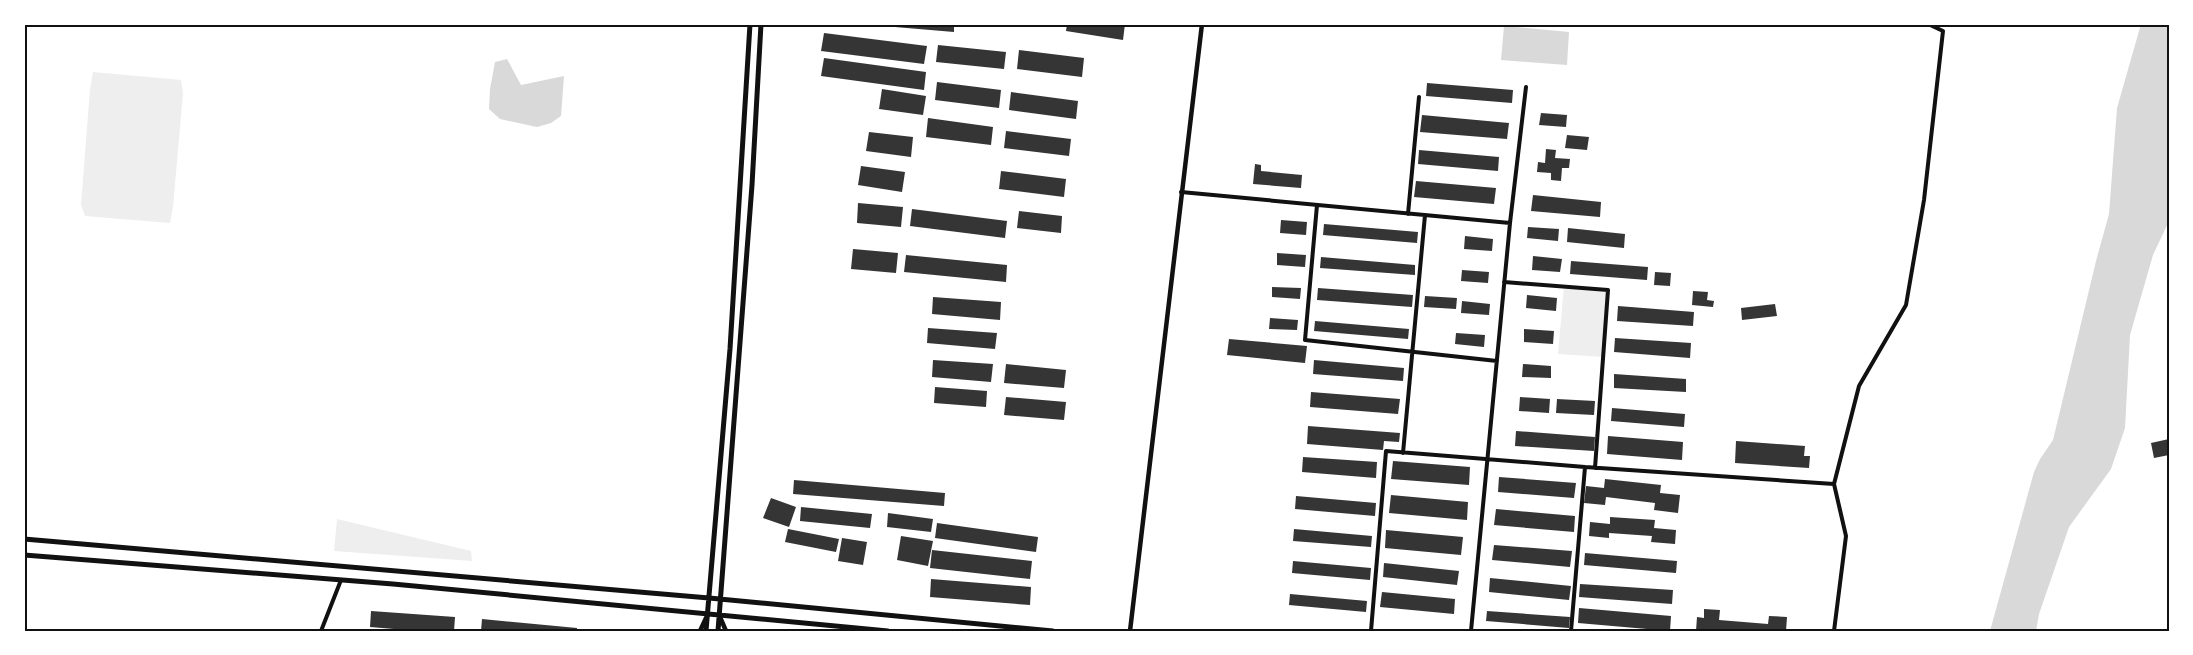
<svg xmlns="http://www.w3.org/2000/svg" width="2193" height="655" font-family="Mulish,sans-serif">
	<rect width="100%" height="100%" fill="#fff"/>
	<path fill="#eee" d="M93,72L181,80L183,93L173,207L170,223L85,216L81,205L90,89Z
		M1564,286L1608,290L1603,357L1558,354Z
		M337,519L471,551L472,561L334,551Z"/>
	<path fill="#d9d9d9" d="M2141,24H2169V221L2153,255L2130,335L2125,428L2111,469L2069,527L2039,614L2036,631H1990L2034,472L2040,459L2053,440L2096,261L2109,214L2117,108Z
		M1504,26L1569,32L1567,65L1501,60Z
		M507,59L521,85L564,76L561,116L551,123L537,127L500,119L489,109L490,89L495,62Z"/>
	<path fill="#353535" d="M883,24H954V32L883,26Z
		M1067,24H1125L1123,40L1066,31Z
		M824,33L927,46L924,64L821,51Z
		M938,45L1006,52L1004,69L936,62Z
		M1019,50L1084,58L1082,77L1017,69Z
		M824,58L926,72L924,90L821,76Z
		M937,82L1001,90L999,108L935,100Z
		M1427,83L1513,90L1512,103L1426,96Z
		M882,89L926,96L923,115L879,109Z
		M1011,92L1078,101L1076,119L1009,110Z
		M1541,113L1567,115L1566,127L1539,125Z
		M1422,115L1509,123L1507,139L1420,132Z
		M928,118L993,127L991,145L926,137Z
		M1006,131L1071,139L1069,156L1004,148Z
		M869,132L913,137L911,157L866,151Z
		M1567,135L1589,137L1587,150L1565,148Z
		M1546,149L1556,150L1555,158L1570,159L1569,168H1562L1561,181L1551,180V173L1537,172L1538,162L1545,163Z
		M1419,150L1499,157L1498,171L1418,164Z
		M1255,164L1261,165V171L1302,175L1301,188L1253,184Z
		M861,166L905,172L902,192L858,185Z
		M1001,171L1066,179L1064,197L999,189Z
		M1416,181L1496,188L1494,204L1414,197Z
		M1533,195L1601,202L1600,217L1531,211Z
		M858,203L903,207L901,227L857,223Z
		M912,209L1007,221L1005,238L910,226Z
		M1019,211L1062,216L1061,233L1017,228Z
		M1281,220L1307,222L1306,235L1280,233Z
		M1324,224L1418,232L1417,243L1323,235Z
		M1528,227L1559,229L1558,241L1527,238Z
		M1568,228L1625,234L1624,248L1567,242Z
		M1465,236L1493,239L1492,251L1464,249Z
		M853,249L898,253L896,273L851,269Z
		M1277,253L1306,255L1305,267L1277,265Z
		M906,255L1007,265L1006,282L904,272Z
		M1533,256L1562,259L1560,272L1532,270Z
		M1321,257L1415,265V275L1320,268Z
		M1571,261L1648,267L1647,280L1570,274Z
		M1462,270L1489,272L1488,283L1461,281Z
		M1655,272L1671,273L1670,286L1654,285Z
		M1272,287L1301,288L1300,299L1272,297Z
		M1318,288L1413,295L1412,307L1317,300Z
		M1693,291L1708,292L1707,300L1714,301L1713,307L1692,305Z
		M1527,295L1557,298L1556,311L1526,308Z
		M1425,296L1457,298L1456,309L1424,307Z
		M933,297L1001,302L1000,320L932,314Z
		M1462,301L1490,304L1489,315L1461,313Z
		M1775,304L1777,316L1742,320L1741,308Z
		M1618,306L1694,312L1693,326L1617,321Z
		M1270,318L1298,320L1297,330L1269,329Z
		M1315,321L1409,329L1408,339L1314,331Z
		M928,328L997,333L995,349L927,343Z
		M1524,329L1554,331L1553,344L1524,342Z
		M1456,333L1485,335L1484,347L1455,344Z
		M1615,338L1691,343L1690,358L1614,352Z
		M1229,339L1307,346L1305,363L1227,355Z
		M933,360L993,364L991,382L932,377Z
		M1314,360L1404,368L1403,381L1313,374Z
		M1006,364L1066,370L1064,388L1004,383Z
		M1523,364L1551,366V378L1522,377Z
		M1614,374L1686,379V392L1614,388Z
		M935,387L987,391L986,407L934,403Z
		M1311,392L1400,399L1398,414L1310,407Z
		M1006,397L1066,402L1064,420L1004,415Z
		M1520,397L1550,399L1549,413L1519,411Z
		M1557,399L1595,401L1594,415L1556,413Z
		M1612,408L1685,414L1684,427L1611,421Z
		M1308,426L1400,433L1399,442L1384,441L1383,450L1307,444Z
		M1516,431L1595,437L1594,451L1515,446Z
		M1608,436L1683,442L1682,460L1607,454Z
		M2169,439V455L2154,458L2151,443Z
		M1736,441L1805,446L1804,456H1810L1809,468L1735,463Z
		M1303,457L1377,462L1376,478L1302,472Z
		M1393,461L1470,467L1469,485L1391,479Z
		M1499,477L1576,483L1574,498L1498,492Z
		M1605,479L1661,485L1660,493L1680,495L1678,513L1654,510L1655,503L1606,497L1605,505L1584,503L1586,486L1604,488Z
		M794,480L945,493L944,506L793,494Z
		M1391,495L1468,502L1467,520L1389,513Z
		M1296,496L1376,503L1375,516L1295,509Z
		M771,498L796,507L789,527L763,518Z
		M801,507L872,514L870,528L800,521Z
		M1496,509L1575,516L1574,532L1494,525Z
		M888,513L933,519L931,532L887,527Z
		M1610,517L1655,520L1654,528L1676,530L1675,544L1651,542L1652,536L1609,533V538L1589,536L1590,522L1610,524Z
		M937,523L1038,537L1036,552L935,538Z
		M788,529L839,539L836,552L785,542Z
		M1294,529L1372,536L1371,547L1293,541Z
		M1386,530L1463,537L1461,555L1385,548Z
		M901,536L933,541L928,566L897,560Z
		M842,538L867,542L863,565L838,561Z
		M1494,545L1572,551L1570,567L1492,560Z
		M932,550L1032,561L1030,579L930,568Z
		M1585,553L1677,561L1676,573L1584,565Z
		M1293,561L1371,568L1370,580L1292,573Z
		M1384,563L1459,571L1457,585L1383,577Z
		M1490,578L1571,586L1569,600L1489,592Z
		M931,579L1031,587L1030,605L930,597Z
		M1580,584L1673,590L1672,604L1579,597Z
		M1382,592L1455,599L1454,614L1380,607Z
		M1290,594L1367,601L1366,612L1289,605Z
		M1579,608L1671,616L1670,631L1578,623Z
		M1704,609L1720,610L1719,620L1768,624L1769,616L1787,617L1786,631H1696L1697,617L1704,618Z
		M371,611L455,617L454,631H418L370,627Z
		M1487,611L1570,617L1569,628L1486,621Z
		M482,619L577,628V631H481Z"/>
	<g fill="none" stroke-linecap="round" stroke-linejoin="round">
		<path stroke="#111" stroke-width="4" d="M1181,192L1510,223L1471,631
			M1317,205L1305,340L1497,361
			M1408,214L1419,97
			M1510,223L1526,87
			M1504,282L1608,290L1595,468
			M1403,453L1425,215
			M321,631L341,580
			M1371,631L1386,451L1585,467L1834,484
			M1571,631L1585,467
			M1834,631L1846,536L1834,484L1859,386L1906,305L1924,200L1943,31L1928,24"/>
		<path stroke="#111" stroke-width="4.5" d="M720,617L726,631
			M700,631L706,618
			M1130,631L1202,24"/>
		<path stroke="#111" stroke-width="5" d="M24,539L709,598L1053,631
			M24,555L393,584L888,631
			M706,631L730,349L750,24
			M718,631L752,185L761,24"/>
	</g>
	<rect width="2193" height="655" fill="none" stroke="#ffffff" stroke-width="51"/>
	<rect x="26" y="26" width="2142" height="604" fill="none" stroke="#111" stroke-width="2"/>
</svg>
